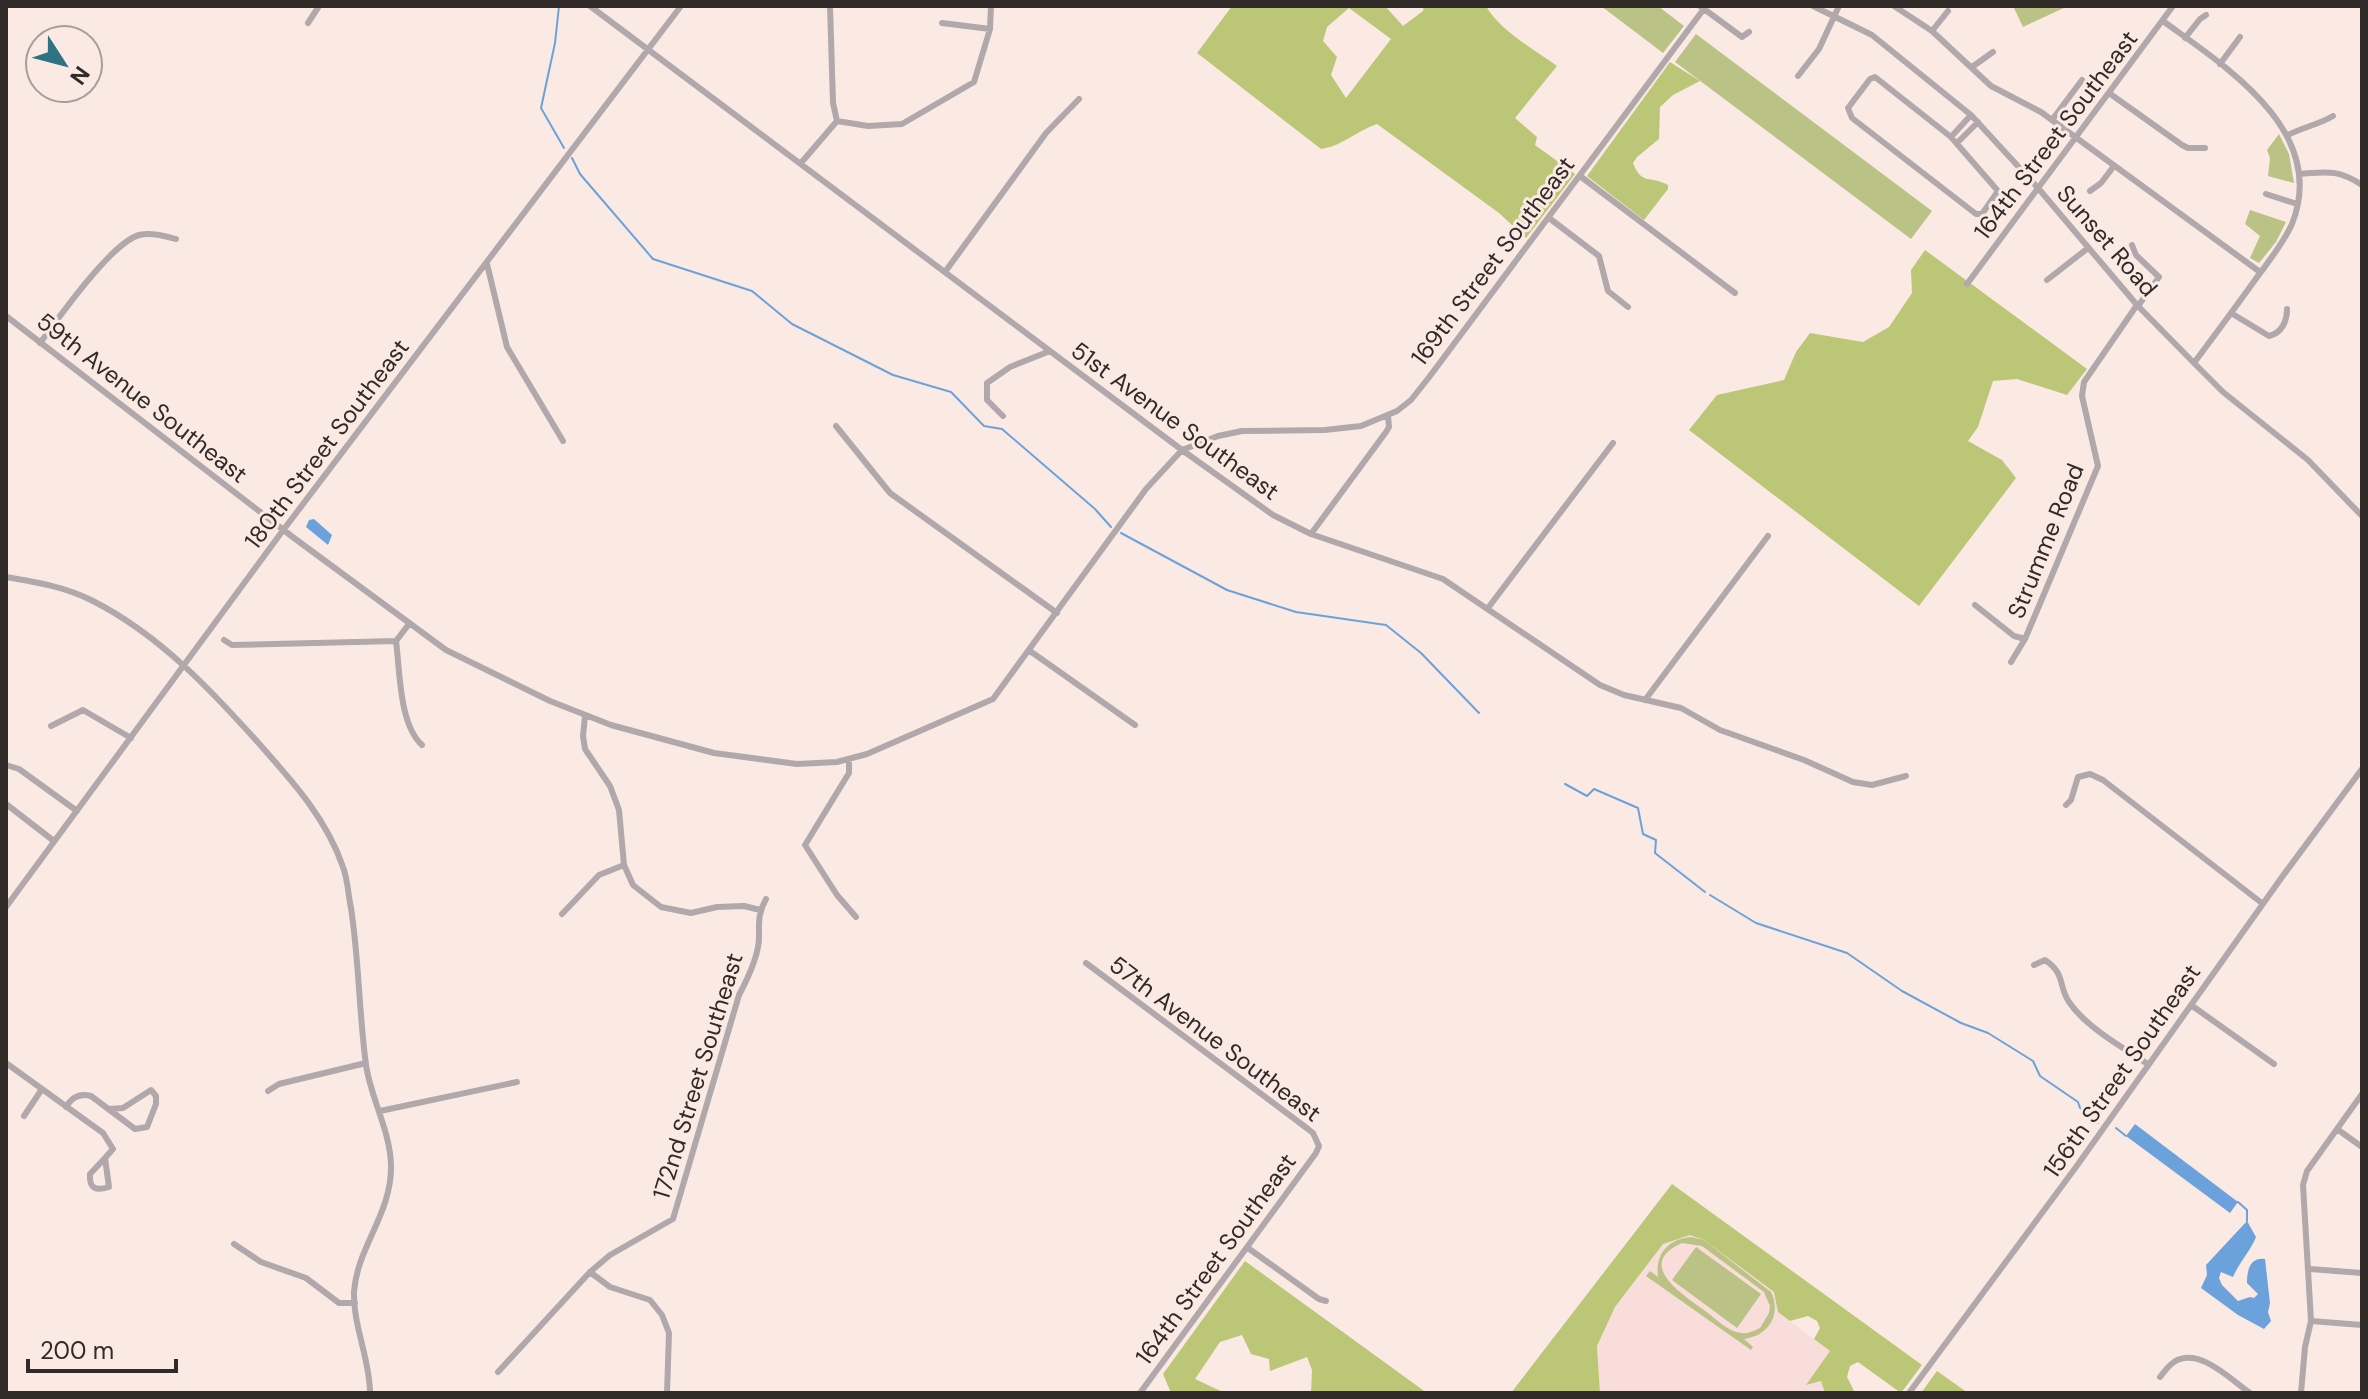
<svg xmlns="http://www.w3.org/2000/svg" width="2368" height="1399" font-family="'DM Sans',sans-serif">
	<rect width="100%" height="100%" fill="#fbeae4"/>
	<path fill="#f8dddb" d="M1690,1234L1704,1240L1774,1292L1778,1312L1830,1351L1807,1385L1821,1381L1825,1393H1600L1597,1346L1615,1307L1663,1244Z"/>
	<path fill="#bac286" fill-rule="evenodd" d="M1601,6H1658L1684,26L1663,53Z
		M2013,6H2068L2023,27Z
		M1696,34L1932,211L1911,239L1675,62Z
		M2279,134L2289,154L2294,183L2268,176L2270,158L2267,150Z
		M2250,210L2286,222L2276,242L2259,263L2250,258L2260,236L2245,224Z
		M1691,1237L1704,1240L1771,1292C1782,1315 1768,1336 1744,1339L1753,1347L1751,1350L1646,1276L1650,1271L1658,1277C1655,1254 1668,1239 1691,1237ZM1682,1243L1702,1246L1764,1292L1770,1306L1769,1313L1760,1328C1754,1331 1748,1334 1741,1333C1728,1332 1715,1318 1704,1310C1683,1295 1634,1264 1682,1243Z
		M1696,1247L1761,1294L1737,1328L1672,1280Z"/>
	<path fill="#bcc677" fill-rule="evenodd" d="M1232,6H1385L1403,26L1423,11L1424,6H1486C1500,31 1534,49 1557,66L1515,118L1537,137L1535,145L1575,174L1526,238L1499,213L1377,124C1356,131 1343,146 1321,149L1197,53ZM1349,8L1391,39L1346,98L1331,75L1337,57L1323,41L1327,27Z
		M1670,62L1700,81L1673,95L1660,107L1659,139L1637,157L1633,163C1642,186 1650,175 1668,185V189L1644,220L1587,176Z
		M1925,250L2087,369L2067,395L2017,379L1993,381L1978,427L1968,441L2002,460L2016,478L1919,606L1689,430L1717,395L1784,380L1796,352L1810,333L1863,342L1889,327L1912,293L1911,270Z
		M1672,1184L1922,1365L1901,1393L1858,1362L1850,1366L1847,1377L1855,1393H1825L1821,1381L1806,1385L1830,1351L1814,1339L1820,1328L1817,1321L1808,1316L1790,1321L1778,1312L1774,1292L1704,1240L1690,1235L1663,1244L1615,1307L1597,1346L1600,1393H1511Z
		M1245,1261L1427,1393H1311L1312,1370L1307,1357L1270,1371L1269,1359L1251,1354L1242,1335L1220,1342L1195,1379L1225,1393H1171L1163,1374Z
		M1937,1371L1968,1393H1921Z"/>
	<path fill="#6ba2dc" d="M314,519L332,535L328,545L306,527L309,520Z
		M2135,1124L2238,1202L2230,1213L2126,1136Z
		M2247,1221L2256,1237C2251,1250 2239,1263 2233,1277L2221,1272L2219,1278L2222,1285L2238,1301L2250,1297L2254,1298L2258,1294L2247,1283C2247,1270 2250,1257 2265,1259L2270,1303L2268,1312L2271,1321L2264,1329L2238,1315L2201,1288L2207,1275L2206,1265Z"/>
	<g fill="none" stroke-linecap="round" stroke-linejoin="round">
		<path stroke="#6ba2dc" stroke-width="2" d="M559,6L555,43L541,108L564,148
			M572,158L580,174L653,259L752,291L792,324L893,375L951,392L984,426L1002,429L1095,509L1111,527
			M1121,533L1227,590L1296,612L1386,625L1421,653L1479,713
			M1565,784L1587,796L1594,789L1638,808L1643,834L1656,840L1655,853L1705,892
			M1710,895L1756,923L1847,953L1902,991L1961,1023L1988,1033L2033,1061L2040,1076L2078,1102L2080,1108L2098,1123
			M2116,1128L2126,1136
			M2238,1202L2247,1210V1221"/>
		<path stroke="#b0a8aa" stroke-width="6" d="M590,6L1182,450L1273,515L1311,534L1443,579L1600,685L1624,695L1681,708L1720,730L1804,760L1853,782L1872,785L1906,776
			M830,6L833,103L837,121
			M1700,6L1742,37L1749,32
			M1813,6L1872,35L1971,115L2038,188L2137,305L2194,363L2223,392L2308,460L2362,516
			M1894,6L1932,31L1991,86L2041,112L2260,272
			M2163,21C2226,67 2329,131 2292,224C2283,244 2268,262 2255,280C2235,308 2214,336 2194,363
			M308,23L319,6
			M942,23L990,29
			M1932,31L1948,11
			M2185,38L2200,19L2206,15
			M2220,64L2240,37
			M1972,67L1993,52
			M1798,76L1819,49L1839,6
			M1875,77L1951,137L1998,191L1982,214H1976L1852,118L1848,108L1870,79Z
			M2109,93L2182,145L2188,148H2205
			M2052,120L2082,80
			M837,121L868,126L902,124L974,82L990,29L991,6
			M2288,135C2303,127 2318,125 2333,116
			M1951,137L1971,115
			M1957,143L1978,122
			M801,163L837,121
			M2299,174C2327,172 2338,169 2362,185
			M1580,176L1735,293
			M2090,191L2101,183L2114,166
			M2266,194L2297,204
			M1549,218L1599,256L1608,291L1628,307
			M2132,245L2136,255L2159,277L2138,306
			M487,264L507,347L563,441
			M945,272L1046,133L1079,99
			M2047,280L2088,248
			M1967,284L2173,6
			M2231,313L2269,336C2282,333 2287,321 2287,309
			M6,316L294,538L446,650L550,701L611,725L714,753L797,764L837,762L867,754L993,699L1146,489L1182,450L1218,436L1242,431L1325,430L1361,426L1397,411L1411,400L1430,376L1706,6
			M40,343C58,319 111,243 139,235C151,232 164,236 176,239
			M1003,416L987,400V383L1010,367L1050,351
			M836,426L890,493L1057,613
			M1311,534L1386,432L1389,427L1388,416
			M6,577C36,582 66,587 93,601C160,635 213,692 262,747C294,783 327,820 343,867C348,880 348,895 351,908C359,960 359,1013 366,1065C371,1099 390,1130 391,1165C392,1214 357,1247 354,1292C353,1326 370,1359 370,1393
			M1975,605L2014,636L2025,639
			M1488,608L1613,443
			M224,640L232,645L396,641L409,624
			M396,641C400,671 399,724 422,745
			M1030,651L1135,725
			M2011,662L2025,639L2098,466L2082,396L2084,382L2137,305
			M1645,700L1768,536
			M585,716L583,736L585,749L610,786L619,810L624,865L633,885L661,907L691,913L717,907L744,906L760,910
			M51,726L83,710L131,738
			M849,759V773L805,845L837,895L856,917
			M6,765L19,769L77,811
			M6,804L54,841
			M2066,805L2071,800L2078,777L2090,774L2103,780L2263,904
			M6,907L281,533L681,6
			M562,914L599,875L624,865
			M1086,963L1308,1129L1313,1133L1319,1146L1316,1153L1140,1393
			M2034,965L2045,960C2066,974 2058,986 2069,1002C2086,1027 2123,1048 2148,1064
			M2191,1005L2274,1064
			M6,1063L103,1133L113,1149L105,1158L109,1187C96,1191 89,1189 90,1174L105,1158
			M268,1091L279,1084L366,1063
			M66,1107C72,1097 80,1093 91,1096L135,1129L147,1127L156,1104V1096L151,1090L123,1108L109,1109
			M380,1111L517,1082
			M24,1116L42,1089
			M2337,1129L2362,1147
			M234,1244L261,1262L306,1278L339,1303H355
			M1248,1248L1319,1299L1326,1301
			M2310,1269L2362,1273
			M590,1272L610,1287L650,1300L662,1315L669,1333L667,1393
			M2311,1321L2362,1325
			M498,1372L590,1272L610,1255L673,1219L739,995C747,980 759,954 759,937C759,922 758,913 766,899
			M2160,1377C2164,1372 2169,1365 2174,1362C2199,1346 2231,1380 2250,1393
			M1909,1393L2076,1167L2282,877L2362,769
			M2301,1393L2305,1347L2311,1321L2303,1185L2307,1171L2362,1094"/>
	</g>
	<g text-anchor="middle" stroke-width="6" stroke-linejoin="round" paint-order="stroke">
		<g font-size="24" fill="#302a28" stroke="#fbeae4">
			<text transform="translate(2056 135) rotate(-53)" y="8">164th Street Southeast</text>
			<text transform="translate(2107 241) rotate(49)" y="8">Sunset Road</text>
			<text transform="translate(1493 261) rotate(-53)" y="8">169th Street Southeast</text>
			<text transform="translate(142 398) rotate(38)" y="8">59th Avenue Southeast</text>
			<text transform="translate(1175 421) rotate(36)" y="8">51st Avenue Southeast</text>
			<text transform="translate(327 444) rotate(-53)" y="8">180th Street Southeast</text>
			<text transform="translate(2046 541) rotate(-68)" y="8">Strumme Road</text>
			<text transform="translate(1215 1039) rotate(37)" y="8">57th Avenue Southeast</text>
			<text transform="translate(2122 1071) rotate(-55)" y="8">156th Street Southeast</text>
			<text transform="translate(698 1076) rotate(-73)" y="8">172nd Street Southeast</text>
			<text transform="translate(1216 1259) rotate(-54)" y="8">164th Street Southeast</text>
		</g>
	</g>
	<rect width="2368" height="1399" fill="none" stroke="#302a28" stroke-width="16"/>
	<g transform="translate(64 64) rotate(126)"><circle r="38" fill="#fbeae4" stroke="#aa9d99" stroke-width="2"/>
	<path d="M0-6L14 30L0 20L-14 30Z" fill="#2e7382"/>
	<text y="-12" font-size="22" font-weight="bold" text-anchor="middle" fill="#302a28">N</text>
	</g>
	<path d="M28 1359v12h148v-12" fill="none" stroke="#302a28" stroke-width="4"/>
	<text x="40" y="1359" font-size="24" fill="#302a28" stroke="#fbeae4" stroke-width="6" paint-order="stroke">200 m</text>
</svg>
